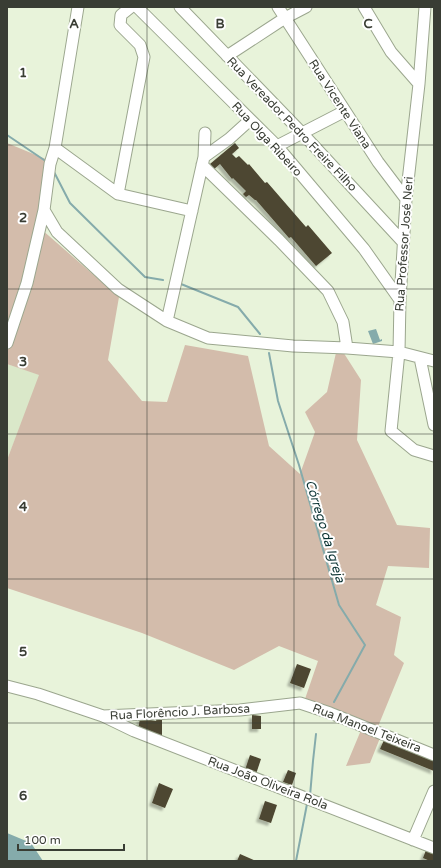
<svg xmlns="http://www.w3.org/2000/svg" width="441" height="868" font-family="'Varela Round',sans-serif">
	<defs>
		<filter id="shadow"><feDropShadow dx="-3" dy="3" stdDeviation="1" flood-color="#0004"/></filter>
	</defs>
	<rect width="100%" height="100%" fill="#e8f3da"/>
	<path fill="#dae8c9" d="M7,364L40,375L7,460Z"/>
	<path fill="#d3bcab" d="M7,143L48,160L41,229L119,297L108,360L142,401L167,402L185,345L248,356L269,446L300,474L315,432L305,412L327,392L338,344L361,380L357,440L397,525L430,528L429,568L388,566L376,605L401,617L394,655L404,663L377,729L380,738L370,763L346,766L364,723L305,699L318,661L279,646L234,670L142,633L7,588V460L39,375L7,364Z"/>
	<path fill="#85abab" d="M376,329L380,340L382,339V341L373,344L368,331Z
		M7,833L31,843L43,861H7Z"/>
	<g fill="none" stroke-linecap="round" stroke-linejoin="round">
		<path stroke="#85abab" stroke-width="2" d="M7,135L47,162
			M53,170L70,203L145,277L163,280
			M181,284L238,307L260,334
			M269,353L278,401L299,465L339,605L365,645L334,702
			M310,796L313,761L316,734
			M296,861L307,804"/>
	</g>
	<path fill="#4d4630" filter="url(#shadow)" d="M235,143L239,148L232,154L236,158L239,156L248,165L249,164L265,183L267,182L306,227L308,225L332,253L316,266L291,237L289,238L256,200H255L249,195L246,197L243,194L246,191L233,178L232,179L220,164L214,169L210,164Z
		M297,664L311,669L304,688L290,683Z
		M252,715L261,716V729H252Z
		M140,718L156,721L157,718H162V740L138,730Z
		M384,740L434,760V771L380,749Z
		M250,755L261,759L256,774L245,770Z
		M288,770L296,773L292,785L283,782Z
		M159,783L173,789L165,808L152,803Z
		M265,801L277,805L271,823L259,819Z
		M426,850L434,853V861H430L423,858Z
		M240,854L256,861H237Z"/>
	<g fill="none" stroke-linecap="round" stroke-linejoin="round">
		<defs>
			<path id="minor" d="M137,7L277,146L364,249L400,300
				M180,7L302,133L403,242
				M278,7L378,162L406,199
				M364,7L391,52L419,84
				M425,7L419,84L406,199L400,300L399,352L391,431L414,450L434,456
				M227,56L285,18L306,7
				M277,146L345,111
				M55,148L118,194L192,211
				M204,157L229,139L250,120
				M202,165L279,240L328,291L343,322L347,348
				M118,194L144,57L140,45L120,25L121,15L131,7
				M44,210L57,232L118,289L167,321L208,338L293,346L347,348L399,352L434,361
				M167,321L204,157L205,133
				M7,343L27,283L44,210L50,164L55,148L78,7
				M420,358L434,425
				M7,686L38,694L103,716L240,710L300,703L330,713L434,755
				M103,716L134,731L434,848
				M413,840L434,791"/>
		</defs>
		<use href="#minor" stroke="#9ba68e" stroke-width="13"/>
		<use href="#minor" stroke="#fff" stroke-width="11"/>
	</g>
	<path fill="none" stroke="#393d34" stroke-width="1" stroke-opacity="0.55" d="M147,7V861M294,7V861M7,145H434M7,289H434M7,434H434M7,579H434M7,723H434"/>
	<g text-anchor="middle" stroke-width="4" stroke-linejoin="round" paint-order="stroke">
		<g font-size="12" fill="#393d34" stroke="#fff">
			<text transform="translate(340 104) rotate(57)" y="4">Rua Vicente Viana</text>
			<text transform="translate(292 124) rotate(46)" y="4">Rua Vereador Pedro Freire Filho</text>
			<text transform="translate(267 139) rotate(47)" y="4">Rua Olga Ribeiro</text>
			<text transform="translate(404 244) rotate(-86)" y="4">Rua Professor José Neri</text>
			<text transform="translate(180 712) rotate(-3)" y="4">Rua Florêncio J. Barbosa</text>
			<text transform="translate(367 728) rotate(21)" y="4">Rua Manoel Teixeira</text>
			<text transform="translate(268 783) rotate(21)" y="4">Rua João Oliveira Rola</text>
		</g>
		<g font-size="13" font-style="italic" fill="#073030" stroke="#fff">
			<text transform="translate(326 531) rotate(73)" y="5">Córrego da Igreja</text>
		</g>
	</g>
	<g font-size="13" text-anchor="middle" font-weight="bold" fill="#393d34" stroke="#fff" stroke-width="4" stroke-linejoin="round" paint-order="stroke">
		<text x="74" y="28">A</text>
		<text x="220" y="28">B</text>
		<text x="368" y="28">C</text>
		<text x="23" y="77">1</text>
		<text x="23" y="222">2</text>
		<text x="23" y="366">3</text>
		<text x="23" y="511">4</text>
		<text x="23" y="656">5</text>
		<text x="23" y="800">6</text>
	</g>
	<rect width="441" height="868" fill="none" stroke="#393d34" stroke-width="16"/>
	<path d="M18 844v6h106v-6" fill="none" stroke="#393d34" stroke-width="2"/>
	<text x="24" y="844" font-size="12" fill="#393d34" stroke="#ffffff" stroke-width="3" paint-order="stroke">100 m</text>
</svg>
